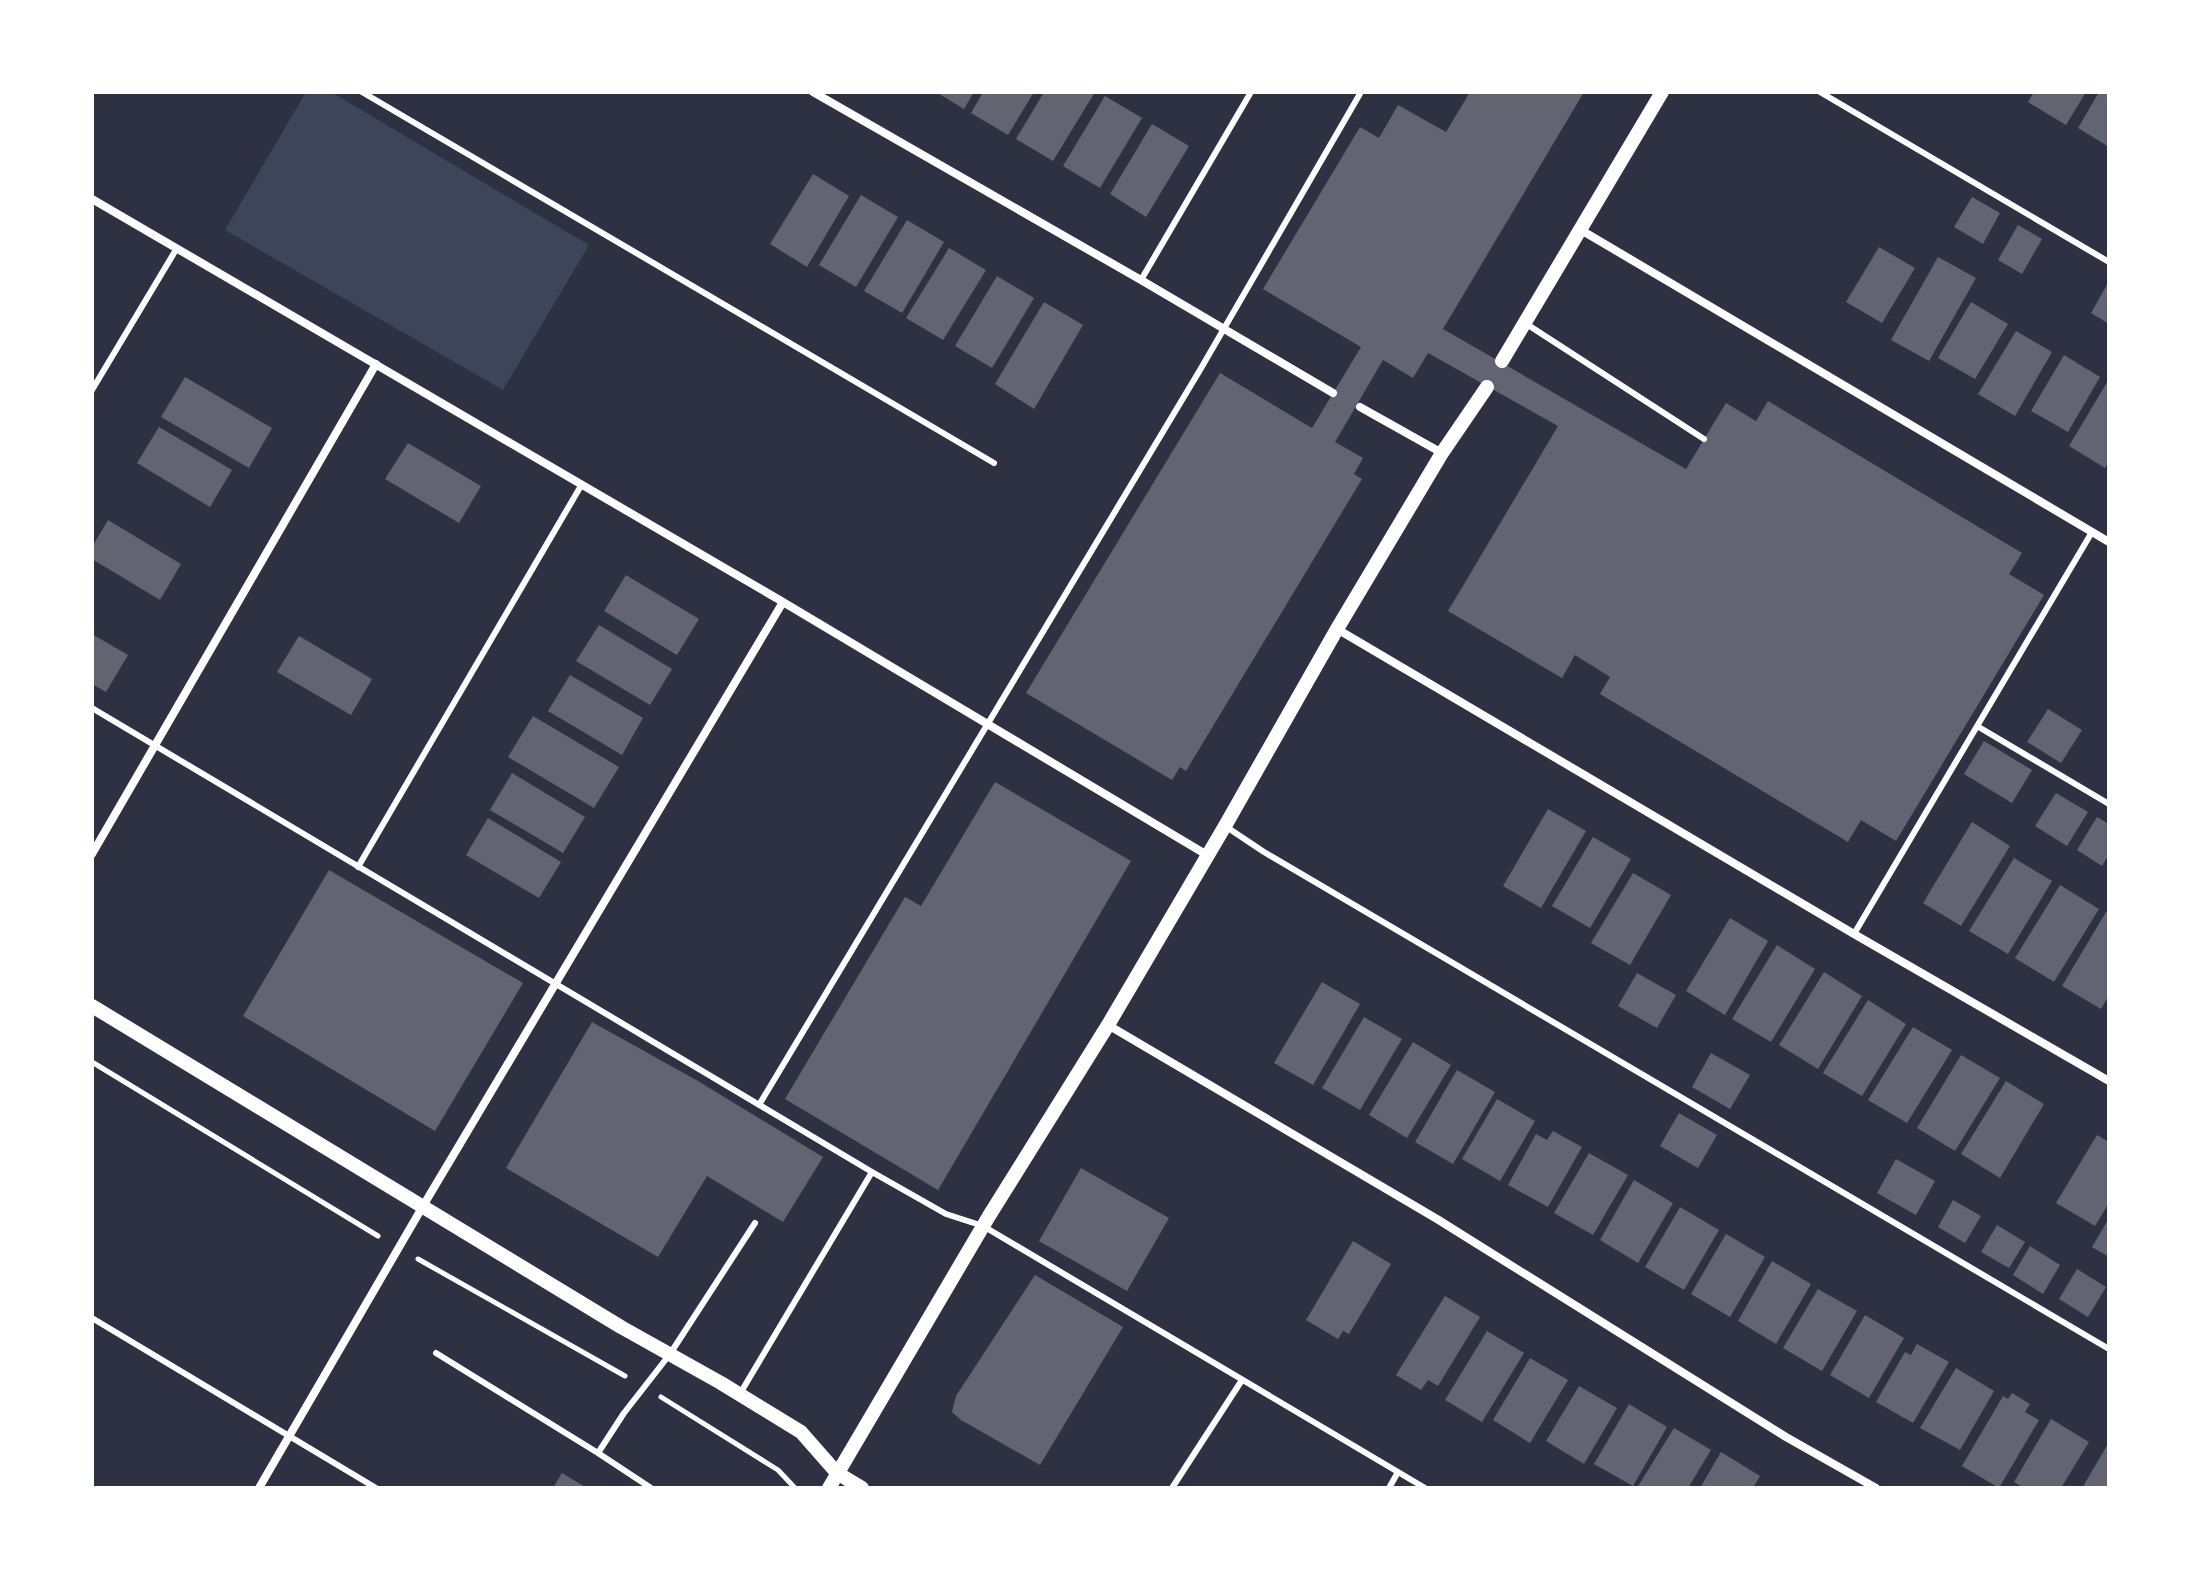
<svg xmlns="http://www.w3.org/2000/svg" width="2201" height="1580" font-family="'Exo 2',sans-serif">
	<rect width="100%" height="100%" fill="#2d3142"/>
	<path fill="#3c4559" d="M306,92H331L589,245L503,390L225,230Z"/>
	<path fill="#626471" d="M936,92H974L964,109Z
		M983,92H1034L1008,135L971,113Z
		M1044,92H1095L1053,161L1016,139Z
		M1470,92H1584L1443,329L1686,469L1726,403L1756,421L1768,401L2022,553L2009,574L2044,595L1896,841L1861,820L1848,842L1600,694L1610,677L1575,655L1562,678L1448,611L1558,426L1428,353L1413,378L1383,360L1335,442L1363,458L1354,474L1362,479L1186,771L1180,767L1172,780L1026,693L1220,373L1312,428L1361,347L1263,289L1360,127L1379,138L1398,105L1446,132Z
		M2034,92H2086L2066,125L2028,102Z
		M2099,92H2109V147L2078,128Z
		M1105,96L1142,118L1100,188L1063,166Z
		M1152,124L1189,146L1146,217L1110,194Z
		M813,174L849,196L807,267L770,244Z
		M861,195L898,217L856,287L819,265Z
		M1972,197L2000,213L1983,244L1954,227Z
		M907,220L944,242L902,313L864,291Z
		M2018,225L2042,239L2022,274L1998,260Z
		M1879,247L1915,268L1882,323L1846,302Z
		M949,248L986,270L943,340L906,318Z
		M1938,257L1976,278L1929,361L1891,340Z
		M997,276L1034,298L992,368L955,346Z
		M2109,281V324L2091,313Z
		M1044,302L1083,325L1034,409L995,384Z
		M1971,302L2008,324L1975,379L1938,358Z
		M2016,331L2052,352L2015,416L1978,394Z
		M2064,355L2100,377L2068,432L2031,411Z
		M185,377L272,428L249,468L161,417Z
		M2109,379V461L2105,468L2069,446Z
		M159,427L232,470L210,507L137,463Z
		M408,443L481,486L459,523L385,479Z
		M108,520L181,564L160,600L92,559V547Z
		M626,575L699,619L677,655L604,611Z
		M599,625L672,669L650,705L576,661Z
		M92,634L128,655L106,692L92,684Z
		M299,636L372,679L351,715L277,672Z
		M570,675L643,718L622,755L548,711Z
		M2048,709L2082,730L2061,763L2027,742Z
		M533,716L619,767L594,808L508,757Z
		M1984,741L2032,770L2012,803L1964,774Z
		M512,773L585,817L563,853L490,810Z
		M995,782L1131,861L938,1190L785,1099L905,897L921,906Z
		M2056,793L2088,812L2067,846L2035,826Z
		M1548,809L1586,831L1541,908L1503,886Z
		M2097,817L2109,824V854L2102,866L2077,850Z
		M488,818L561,862L539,898L466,855Z
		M1972,822L2010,846L1961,926L1923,903Z
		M1593,837L1631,859L1590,928L1552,906Z
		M2014,858L2052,881L2008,954L1969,931Z
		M329,870L523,983L435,1131L243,1016Z
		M1633,873L1671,895L1630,965L1591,943Z
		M2060,885L2099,909L2054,982L2015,958Z
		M2106,912L2109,914V995L2101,1009L2062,986Z
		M1730,918L1768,941L1725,1015L1686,991Z
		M1777,945L1815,969L1771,1042L1732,1019Z
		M1824,972L1862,996L1818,1069L1779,1045Z
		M1637,973L1676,995L1657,1028L1618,1006Z
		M1322,982L1360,1004L1313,1085L1274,1063Z
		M1868,1000L1906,1024L1862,1096L1823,1073Z
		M1364,1017L1402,1039L1360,1110L1322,1088Z
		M592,1022L698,1081L823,1157L783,1222L707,1176L658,1257L506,1168Z
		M1913,1027L1952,1050L1907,1123L1868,1100Z
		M1413,1042L1451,1065L1407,1138L1369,1115Z
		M1711,1053L1750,1075L1730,1109L1692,1087Z
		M1961,1055L2000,1078L1955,1151L1917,1128Z
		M1457,1070L1495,1092L1453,1164L1415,1142Z
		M2006,1081L2044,1104L2000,1178L1961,1154Z
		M1497,1099L1535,1121L1500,1181L1462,1159Z
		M1679,1113L1717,1135L1698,1168L1660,1146Z
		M1553,1131L1582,1147L1548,1207L1508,1185L1536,1134L1547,1140Z
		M2097,1135L2109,1142V1203L2095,1226L2056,1203Z
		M1589,1153L1628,1175L1593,1235L1554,1213Z
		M1896,1159L1935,1181L1916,1215L1877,1193Z
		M1081,1168L1169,1218L1127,1291L1039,1241Z
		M1634,1180L1673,1203L1638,1263L1600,1240Z
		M1953,1200L1981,1216L1965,1243L1938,1227Z
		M1680,1207L1719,1230L1684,1290L1645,1267Z
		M2109,1218V1257L2092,1247Z
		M1997,1225L2025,1242L2009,1268L1981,1252Z
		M1726,1234L1765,1257L1730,1317L1691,1294Z
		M1353,1241L1391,1264L1349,1334L1343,1331L1338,1339L1306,1320Z
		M2030,1246L2060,1265L2043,1294L2013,1275Z
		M1772,1261L1811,1284L1776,1344L1738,1321Z
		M2077,1269L2106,1287L2088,1317L2059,1299Z
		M1035,1275L1123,1327L1040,1465L961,1420L952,1412L956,1396Z
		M1818,1289L1857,1311L1822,1371L1783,1348Z
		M1445,1296L1480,1317L1438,1386L1428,1380L1421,1390L1396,1375Z
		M1865,1315L1904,1338L1869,1398L1830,1375Z
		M1487,1331L1524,1353L1482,1422L1445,1400Z
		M1917,1344L1949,1362L1913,1423L1876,1402L1905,1352L1911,1355Z
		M1530,1358L1568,1380L1530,1443L1493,1420Z
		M1956,1368L1994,1391L1960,1450L1920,1428Z
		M1579,1386L1617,1408L1584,1464L1546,1441Z
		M2012,1393L2030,1404L2025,1412L2039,1420L1999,1488L1962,1466L2003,1396L2008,1399Z
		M1629,1404L1667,1427L1633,1486L1594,1464Z
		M2051,1419L2089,1442L2061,1488H2024L2014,1482Z
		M1674,1428L1711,1450L1688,1488H1637Z
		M2109,1442V1488H2082Z
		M1721,1452L1760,1476L1753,1488H1700Z
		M562,1473L587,1488H553Z"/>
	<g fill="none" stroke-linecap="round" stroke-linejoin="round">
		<path stroke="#fff" stroke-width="5" d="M92,1062L378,1236
			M418,1259L625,1376
			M661,1397L778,1470L795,1488"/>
		<path stroke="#fff" stroke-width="6" d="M362,92L994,463
			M1820,92L2109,262
			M1141,280L1251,92
			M1525,323L1704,439
			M92,390L177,248
			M92,708L872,1172L946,1214L983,1226L1425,1488
			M1977,726L2109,804
			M1225,826L1264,852L2109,1349
			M358,867L582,484
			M1854,934L2092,532
			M759,1105L1200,370L1361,92
			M92,1318L376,1488
			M436,1353L598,1453L624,1413L670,1354
			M670,1354L755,1223
			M741,1392L872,1172
			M598,1453L651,1488
			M1172,1488L1242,1380
			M1389,1488L1398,1472"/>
		<path stroke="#fff" stroke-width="8" d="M813,92L1141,280L1333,393
			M92,199L783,602L1207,855
			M1581,230L2109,542
			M1360,407L1442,453
			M1337,629L1854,934L2109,1081
			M92,854L376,364
			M1108,1025L1437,1219L1786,1437L1876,1488
			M259,1488L423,1206L783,602"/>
		<path stroke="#fff" stroke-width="14" d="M1502,361L1662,92
			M92,1006L621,1327L721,1383L801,1432L837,1473L862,1488
			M829,1488L989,1216L1108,1025L1225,826L1337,629L1442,453L1487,387"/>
	</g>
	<rect width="2201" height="1580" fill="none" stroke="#ffffff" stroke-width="188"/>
</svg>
